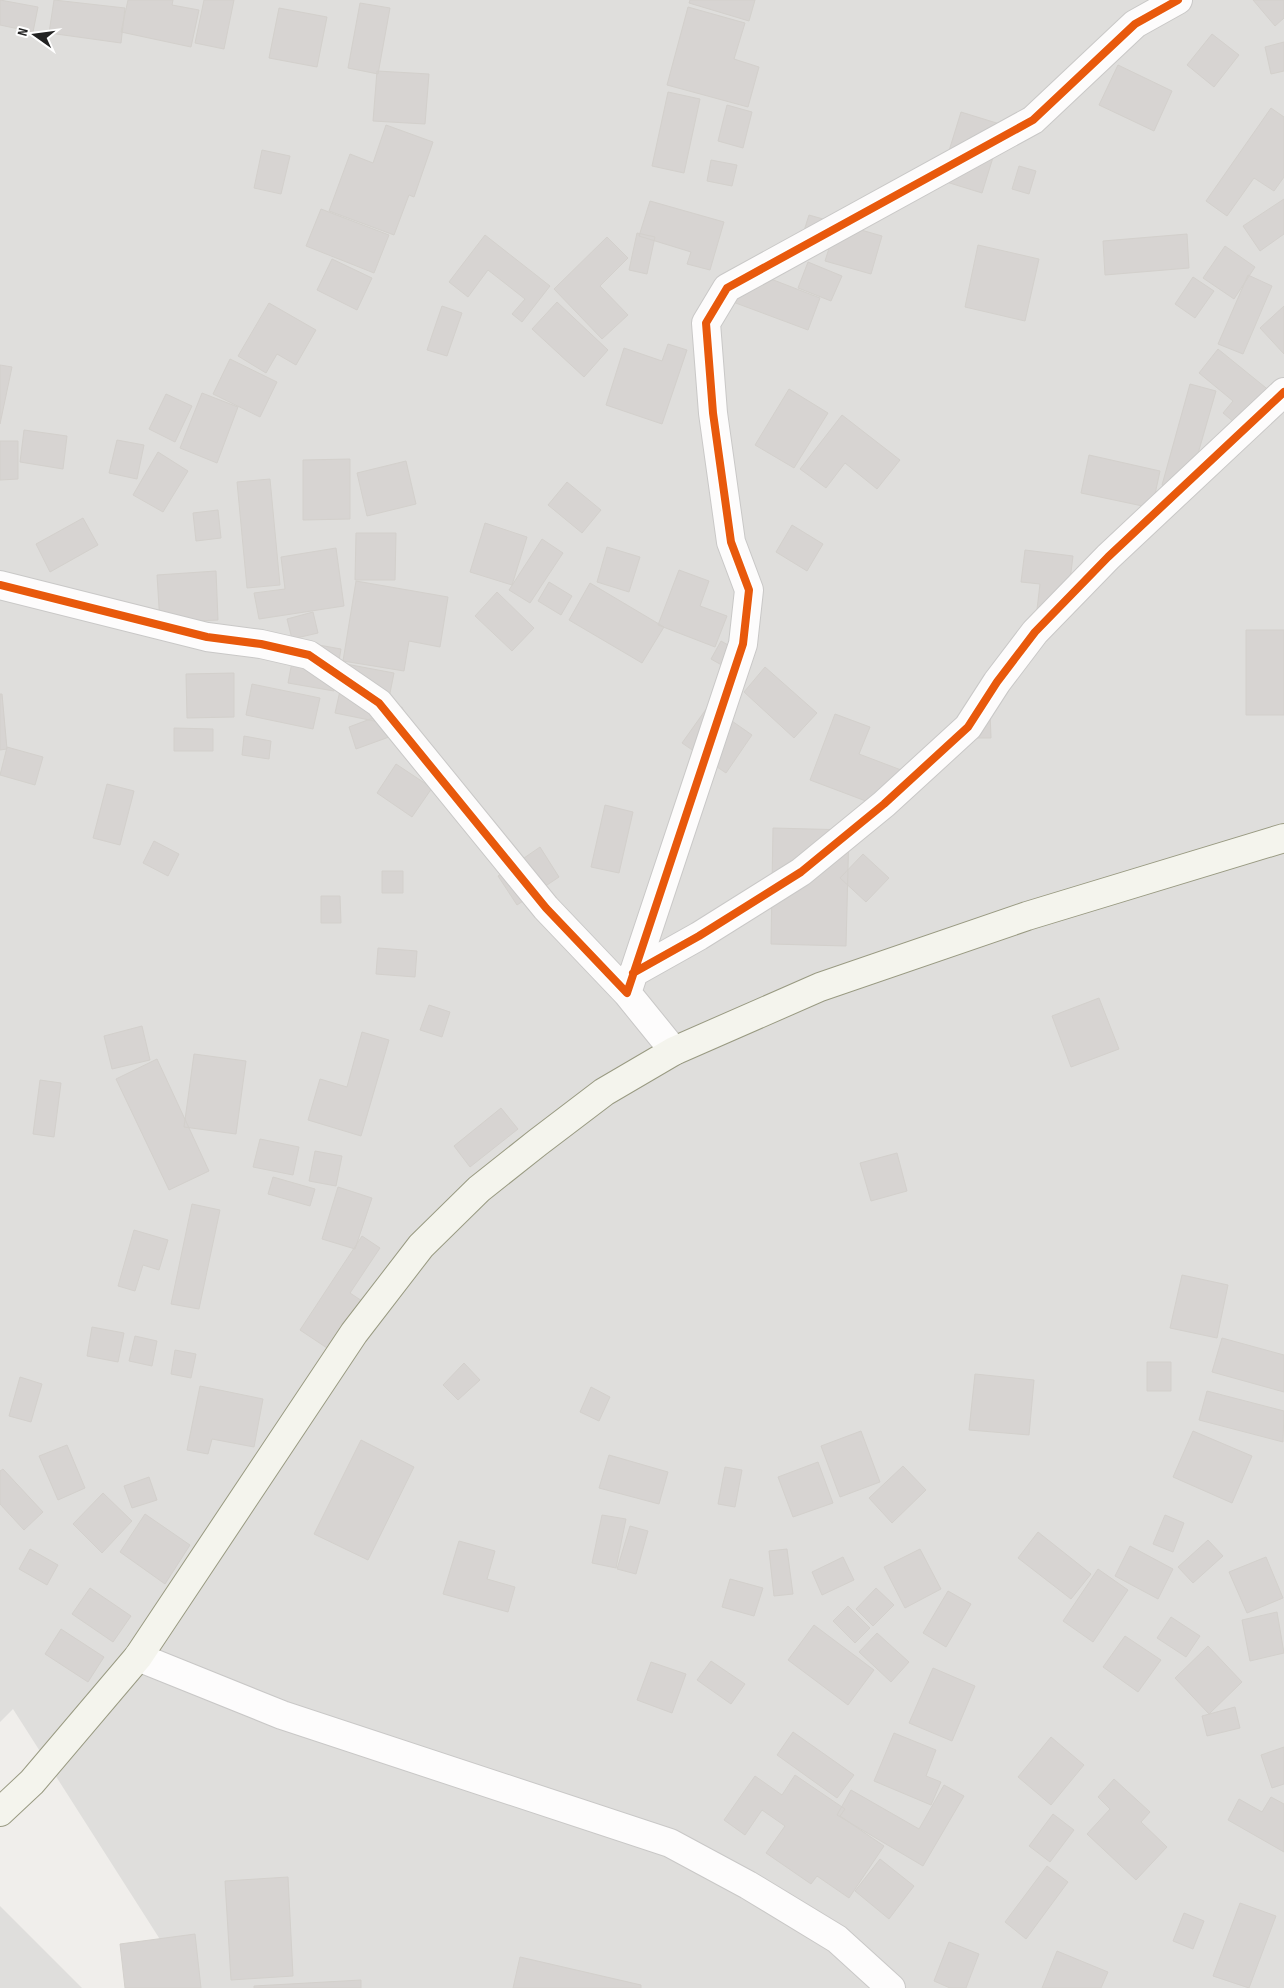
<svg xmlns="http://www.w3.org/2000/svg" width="1284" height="1988" font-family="'Sofia Sans Condensed',sans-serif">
	<rect width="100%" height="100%" fill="#f0eeeb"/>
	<path fill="#dfdedc" d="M0,0H1284V1988H191L13,1709L0,1722Z
		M0,1906L82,1988H0Z"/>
	<path fill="#d7d4d2" stroke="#d3d0cc" d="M0,0L38,7L33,32L0,25Z
		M54,0L125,8L121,43L49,33Z
		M128,0H173L172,5L199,10L191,47L121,32Z
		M204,0H234L224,49L195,43Z
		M690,0H755L749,21L689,3Z
		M1253,0H1284V18L1275,26Z
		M360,3L390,8L378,74L348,68Z
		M688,7L745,23L734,59L759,67L748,107L667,85Z
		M279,8L327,17L317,67L269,58Z
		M1212,34L1239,55L1214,87L1187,65Z
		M1284,42V71L1271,74L1265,47Z
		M1118,65L1172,91L1154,131L1099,105Z
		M377,71L429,74L425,124L373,121Z
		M668,92L700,99L684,173L652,166Z
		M727,105L752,112L743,148L718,141Z
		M1271,108L1284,117V177L1274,191L1254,178L1227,216L1206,201Z
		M961,112L1003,125L982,193L940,180Z
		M386,125L433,142L414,197L409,195L394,235L329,211L350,154L373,163Z
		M262,150L290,156L281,194L254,188Z
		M711,160L737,165L732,186L707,181Z
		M1019,166L1036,171L1029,194L1012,189Z
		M1284,199V234L1260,251L1243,226Z
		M650,201L724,222L710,270L687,264L691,252L639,236Z
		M321,209L389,235L374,273L306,246Z
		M809,215L882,236L871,274L825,261L831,242L803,234Z
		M637,233L655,237L647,274L629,270Z
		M1187,234L1189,268L1105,275L1103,241Z
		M485,235L550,286L522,322L512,314L525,299L488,270L468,297L449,282Z
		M607,237L628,258L600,286L628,315L602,339L554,289Z
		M978,245L1039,259L1025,321L965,307Z
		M1225,246L1255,267L1234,299L1203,278Z
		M332,259L372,278L357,310L317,290Z
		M808,262L842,276L831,301L798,288Z
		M745,269L820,298L808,330L733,302Z
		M1248,275L1272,286L1243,354L1218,344Z
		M1193,277L1214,291L1195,318L1175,304Z
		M557,302L608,350L584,377L532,329Z
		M269,303L316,330L296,365L277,354L266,373L238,356Z
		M442,306L462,313L447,356L427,350Z
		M1284,306V354L1260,328Z
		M668,344L687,350L662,424L606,405L624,348L662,361Z
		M1218,349L1276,396L1246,432L1223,413L1233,401L1199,373Z
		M230,359L277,382L260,417L213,394Z
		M0,365L12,367L0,424Z
		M1190,384L1216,391L1187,492L1162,485Z
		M789,389L828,413L794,468L755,445Z
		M202,393L238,407L217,463L180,448Z
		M166,394L192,406L175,442L149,429Z
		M842,415L900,460L877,489L845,463L826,488L800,469Z
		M24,430L67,436L63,469L20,462Z
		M117,440L144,445L137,479L109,473Z
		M0,441H18V479L0,480Z
		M158,452L188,471L163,512L133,495Z
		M1089,455L1160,471L1152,508L1081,493Z
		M350,459V519L303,520V460Z
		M406,461L416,504L367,516L357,473Z
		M270,479L280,585L247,588L237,482Z
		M567,482L601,510L582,533L548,505Z
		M218,510L221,538L196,541L193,513Z
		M83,518L98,545L50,572L36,544Z
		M485,523L527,537L512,585L470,572Z
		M792,525L823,544L807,571L776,552Z
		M356,533H396L395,580H355Z
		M542,539L563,553L530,603L509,590Z
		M607,547L640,557L629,592L597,582Z
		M336,548L344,606L259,619L254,593L285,589L281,557Z
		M1025,550L1073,556L1065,621L1036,618L1040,584L1021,582Z
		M679,570L709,581L700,606L727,616L715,647L658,625Z
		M216,571L218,620L160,623L157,575Z
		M356,581L448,597L440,647L409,641L404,671L343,661Z
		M549,582L572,596L561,615L538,601Z
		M590,583L664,627L642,663L569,620Z
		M497,592L534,628L512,651L475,616Z
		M313,612L318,633L292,639L287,619Z
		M1246,630H1284V715H1246Z
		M296,641L341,649L334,691L288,683Z
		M721,641L744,654L734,672L711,659Z
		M346,664L394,673L384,723L335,713Z
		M765,667L817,713L794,738L744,692Z
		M234,673V717L187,718L186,674Z
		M252,684L320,698L313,729L246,715Z
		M0,694H2L7,749L0,750Z
		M709,705L752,735L726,773L682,743Z
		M402,707L411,729L356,749L349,727Z
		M990,712L991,738H969Z
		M835,714L870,727L859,754L909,773L895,812L810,780Z
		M174,728L213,729V751H174Z
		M244,736L271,741L269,759L242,755Z
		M7,747L43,757L35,785L0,775Z
		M396,764L432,788L412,817L377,793Z
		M107,784L134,791L120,845L93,838Z
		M605,805L633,812L619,873L591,867Z
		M773,828L849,830L846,946L771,944Z
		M154,841L179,854L168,876L143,863Z
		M540,847L559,877L517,905L498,876Z
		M863,854L889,878L866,902L840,878Z
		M382,871H403V893H382Z
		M321,896H340L341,923H321Z
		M378,948L417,951L415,977L376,974Z
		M1099,998L1119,1049L1071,1067L1052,1016Z
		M429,1005L450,1012L442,1037L420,1030Z
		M142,1026L150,1060L112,1069L104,1036Z
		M362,1032L389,1040L361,1136L308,1120L320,1079L347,1087Z
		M194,1054L246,1061L236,1134L184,1127Z
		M157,1059L209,1171L169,1190L116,1079Z
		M40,1080L61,1083L54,1137L33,1134Z
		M501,1108L518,1129L470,1167L454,1146Z
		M260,1139L299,1147L293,1175L253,1167Z
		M315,1151L342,1156L336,1186L309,1181Z
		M897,1153L907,1191L871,1201L860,1163Z
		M273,1177L315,1189L310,1206L268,1194Z
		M338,1187L372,1198L355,1249L322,1239Z
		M192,1204L220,1210L199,1309L171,1304Z
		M134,1230L168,1240L159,1270L143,1265L135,1291L118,1286Z
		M362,1236L380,1248L350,1293L362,1301L330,1350L300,1330Z
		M1182,1275L1228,1285L1217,1338L1170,1328Z
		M92,1327L124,1333L118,1362L87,1356Z
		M135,1336L157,1341L152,1366L129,1361Z
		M1222,1338L1284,1355V1392L1212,1372Z
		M175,1350L196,1354L191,1378L171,1374Z
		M1147,1362H1171V1391H1147Z
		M464,1363L480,1380L458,1400L443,1385Z
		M975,1374L1034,1380L1029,1435L969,1430Z
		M20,1377L42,1384L31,1422L9,1416Z
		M200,1386L263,1399L254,1447L212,1439L208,1454L187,1450Z
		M591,1387L610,1397L599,1421L580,1412Z
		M1207,1391L1284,1411L1283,1442L1199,1420Z
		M861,1431L880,1482L840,1497L821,1446Z
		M1193,1431L1252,1456L1232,1503L1173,1477Z
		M361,1440L414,1467L368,1560L314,1534Z
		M67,1445L85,1488L58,1500L39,1456Z
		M609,1455L668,1472L659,1504L599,1488Z
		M818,1462L833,1503L793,1517L778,1477Z
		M903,1466L926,1490L892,1523L869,1498Z
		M725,1467L742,1470L735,1507L718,1504Z
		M3,1469L43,1512L24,1530L0,1504V1471Z
		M149,1477L157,1500L132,1508L124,1486Z
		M103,1493L132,1521L102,1553L73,1524Z
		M145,1514L190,1545L165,1584L120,1552Z
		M602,1515L626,1519L616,1568L592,1563Z
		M1165,1515L1184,1523L1173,1552L1153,1544Z
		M630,1526L648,1531L636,1574L617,1569Z
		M1038,1532L1091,1574L1071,1599L1018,1558Z
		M1208,1540L1223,1556L1193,1583L1178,1567Z
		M459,1541L495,1551L487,1579L515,1587L508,1612L443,1594Z
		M1130,1546L1173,1569L1158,1599L1115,1576Z
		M30,1549L58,1565L47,1585L19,1569Z
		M787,1549L793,1594L774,1596L769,1551Z
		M920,1549L941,1589L905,1608L884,1567Z
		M843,1557L854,1580L822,1595L812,1572Z
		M1266,1557L1283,1598L1247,1613L1229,1572Z
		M1098,1569L1128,1590L1093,1642L1063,1621Z
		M730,1579L763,1588L754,1616L722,1607Z
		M90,1588L131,1616L113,1642L72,1614Z
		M876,1588L894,1605L873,1626L856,1609Z
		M948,1591L971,1604L946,1647L923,1633Z
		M848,1606L870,1628L855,1643L833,1621Z
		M1277,1612L1284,1653L1250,1661L1242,1620Z
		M1171,1617L1200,1636L1186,1657L1157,1638Z
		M814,1625L874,1670L848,1705L788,1660Z
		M61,1629L104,1657L88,1682L45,1654Z
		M877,1633L909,1662L891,1682L859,1652Z
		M1125,1636L1161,1660L1138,1692L1103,1667Z
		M1208,1646L1242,1682L1209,1714L1175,1678Z
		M711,1661L745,1684L731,1704L697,1680Z
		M651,1662L686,1674L672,1713L637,1700Z
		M933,1668L975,1686L952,1741L909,1723Z
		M1235,1707L1240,1728L1207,1736L1202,1716Z
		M793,1732L854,1775L837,1798L777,1755Z
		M894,1733L936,1750L926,1776L941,1782L931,1805L874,1781Z
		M1051,1737L1084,1765L1051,1805L1018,1777Z
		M1284,1747V1784L1272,1788L1261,1755Z
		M795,1775L845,1809L840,1816L884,1846L849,1898L817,1876L811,1884L766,1853L785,1826L762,1810L745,1835L724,1820L755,1776L782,1795Z
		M1114,1779L1150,1812L1141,1822L1167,1847L1136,1880L1087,1834L1110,1809L1098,1797Z
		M944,1785L964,1796L923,1866L837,1815L851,1790L919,1829Z
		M1271,1797L1284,1804V1852L1228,1820L1239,1799L1262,1812Z
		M1053,1814L1074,1830L1050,1862L1029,1846Z
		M880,1859L914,1886L889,1919L855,1891Z
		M1047,1866L1068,1882L1026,1939L1005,1922Z
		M288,1877L293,1976L231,1980L225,1881Z
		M1240,1903L1276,1916L1249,1988L1213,1976Z
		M1184,1913L1204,1921L1193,1949L1173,1941Z
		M195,1934L201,1988H125L120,1944Z
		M949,1942L979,1954L966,1988H950L934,1981Z
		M1057,1951L1108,1972L1101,1988H1042Z
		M520,1957L641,1985V1988H513Z
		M361,1980V1988H254V1986Z"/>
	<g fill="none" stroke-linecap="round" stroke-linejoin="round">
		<defs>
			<path id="minor" d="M0,585L207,637L261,644L309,655L379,703L546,908L627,993L743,644L749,590L731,542L713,413L706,323L727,288L1033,120L1135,24L1178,0
				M633,973L699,936L801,872L884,804L968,727L997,682L1035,632L1108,557L1284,392
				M627,993L674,1051
				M138,1657L282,1715L670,1843L748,1885L837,1939L891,1988"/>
			<path id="secondary" d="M0,1812L32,1782L138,1657L354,1333L421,1246L479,1189L537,1143L604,1092L674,1051L820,987L1027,916L1284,838"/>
		</defs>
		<use href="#minor" stroke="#c9c8c7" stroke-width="30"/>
		<use href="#secondary" stroke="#999a82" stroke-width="30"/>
		<use href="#minor" stroke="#fdfcfc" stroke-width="28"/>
		<use href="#secondary" stroke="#f4f4ed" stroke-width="28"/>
		<defs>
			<path id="cycleway" d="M0,585L207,637L261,644L309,655L379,703L546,908L627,993L743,644L749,590L731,542L713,413L706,323L727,288L1033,120L1135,24L1178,0
				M633,973L699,936L801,872L884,804L968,727L997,682L1035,632L1108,557L1284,392"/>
		</defs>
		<use href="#cycleway" stroke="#fff" stroke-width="11"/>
		<use href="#cycleway" stroke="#e8590c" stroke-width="8"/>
	</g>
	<g transform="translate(35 35) rotate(284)" stroke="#ffffff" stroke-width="4" paint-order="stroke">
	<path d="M0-4L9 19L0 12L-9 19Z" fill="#222222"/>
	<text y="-8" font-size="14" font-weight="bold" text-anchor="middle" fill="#222222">N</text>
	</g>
</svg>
